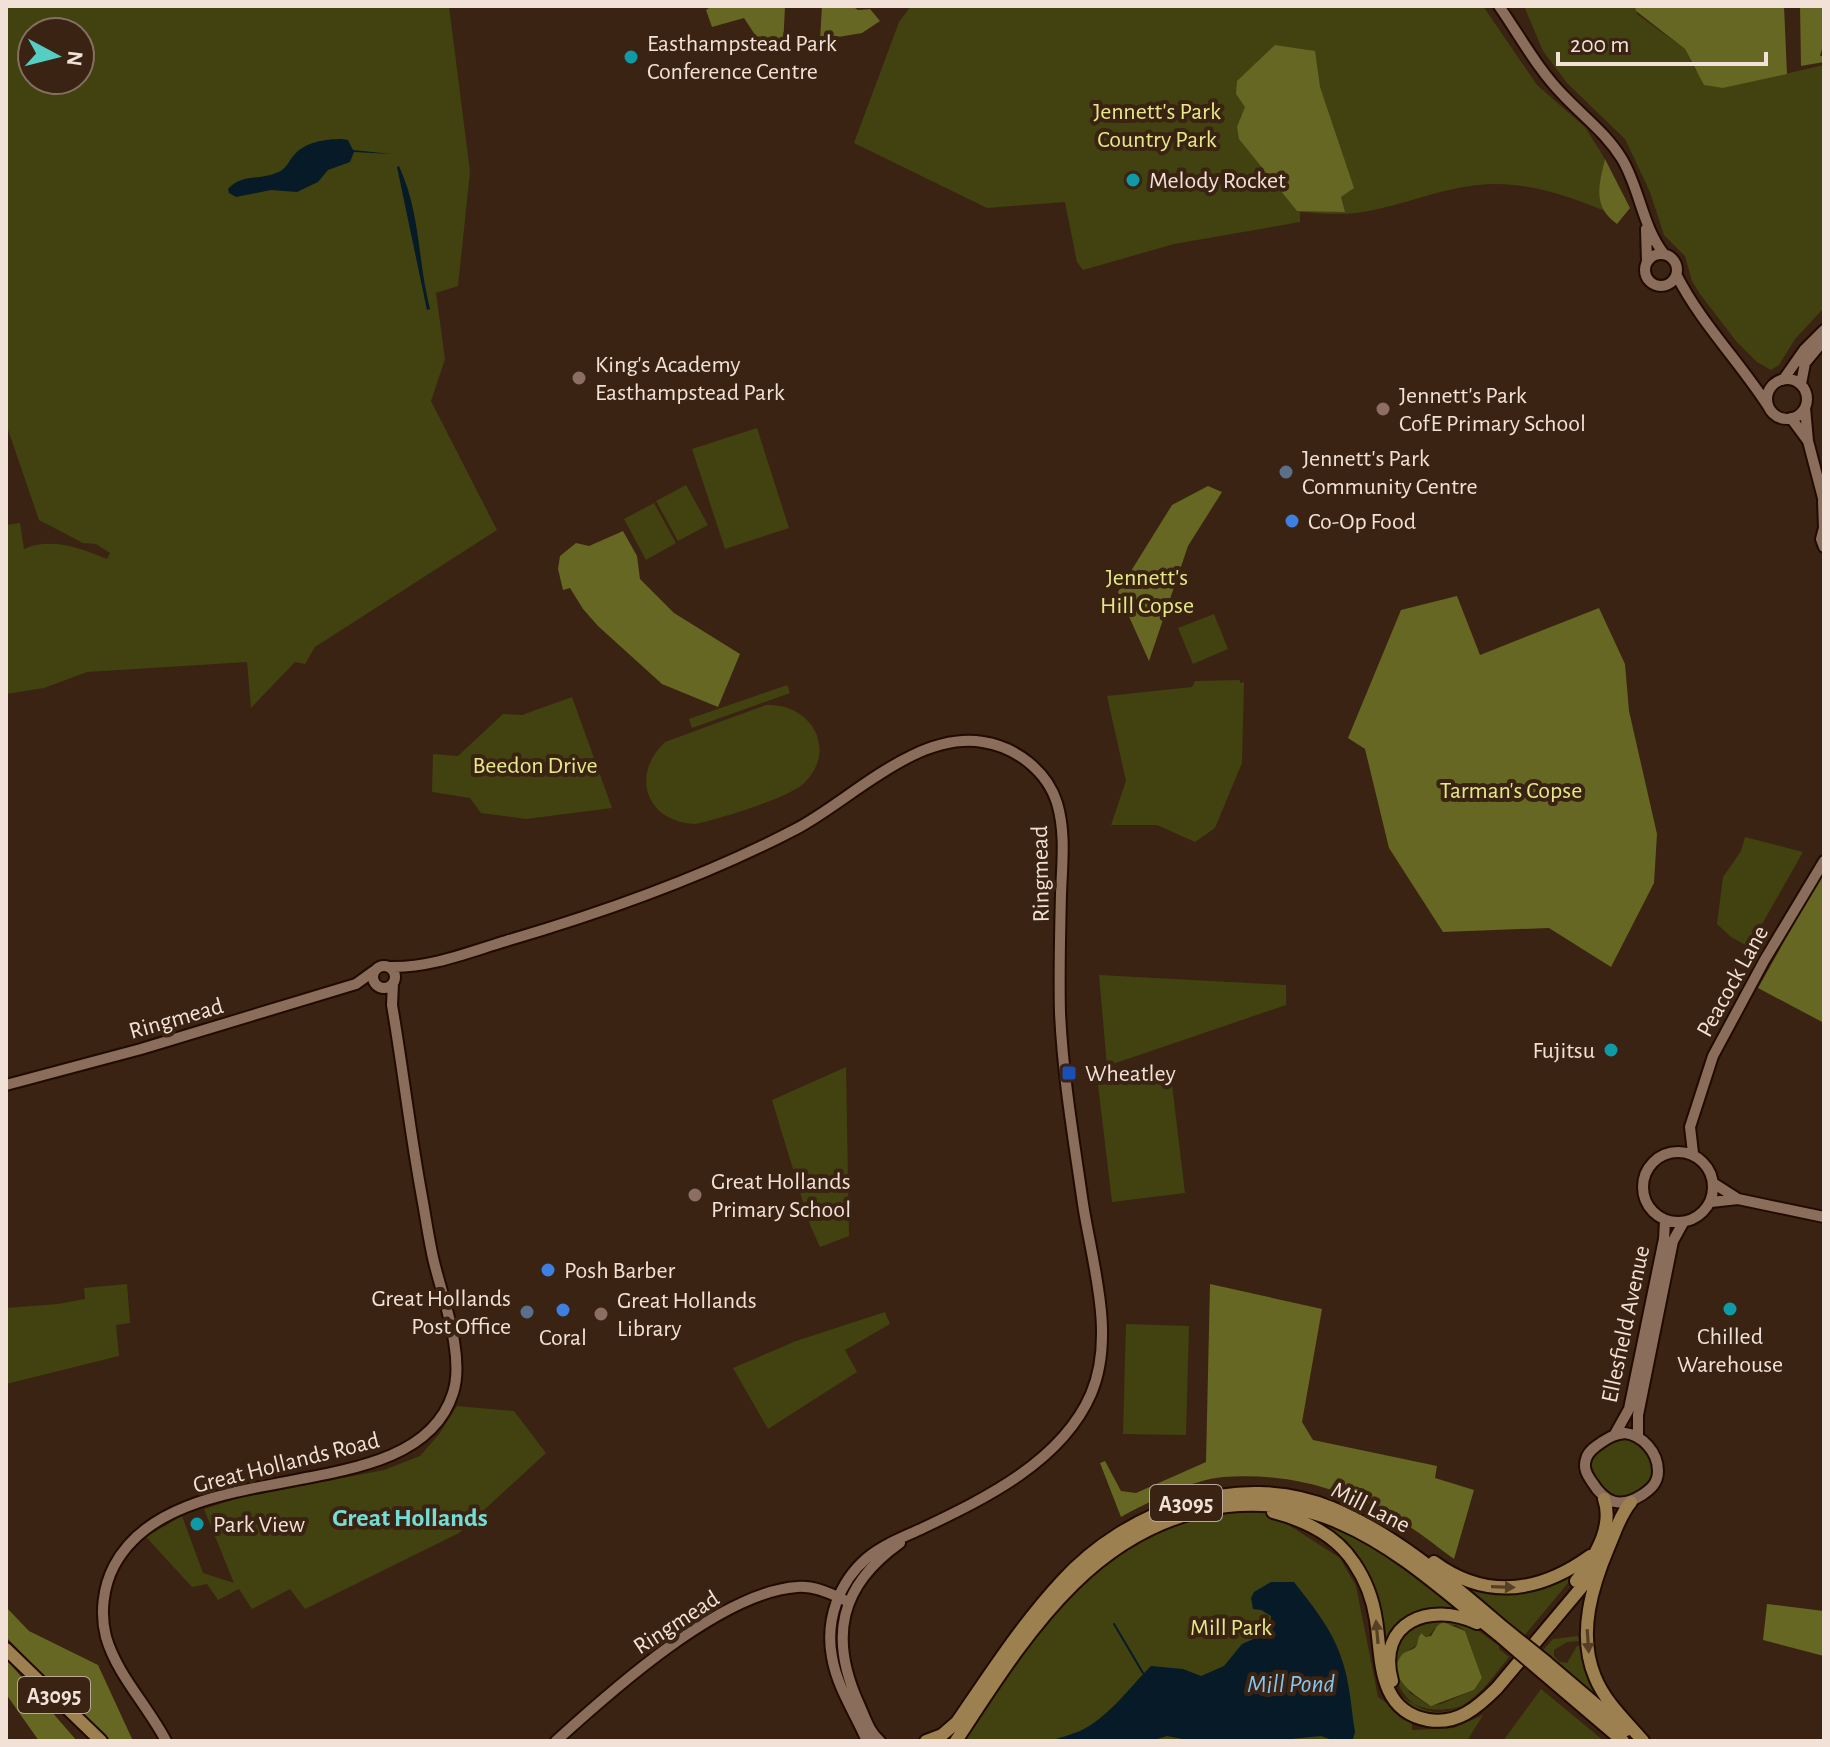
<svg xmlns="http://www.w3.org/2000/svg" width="1830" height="1747" font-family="'Alegreya Sans',sans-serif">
	<rect width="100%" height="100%" fill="#3a2312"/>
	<path fill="#414210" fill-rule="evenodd" d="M6,6H449L470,172L458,286L436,293L445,359L431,401L497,530L315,647L305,664L295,662L251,708L247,662L87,672L44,688L6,694V525L20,523L24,549C50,537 81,548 107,559L110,553L96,544L83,543L39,520L6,424ZM32,32H80V80H32Z
		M911,6H1483L1537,85L1585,127L1605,159L1603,170L1615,215C1576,199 1538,184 1495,184C1447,184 1403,207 1356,213C1338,215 1318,213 1300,212V222L1174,244L1083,270L1077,262L1065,202L987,208L854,143L899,22Z
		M1524,6H1635L1637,14L1685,49L1696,71L1723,88L1824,65V308L1795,339L1779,365L1771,370L1757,362L1736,341L1700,294L1692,281L1685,256L1664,235L1650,192L1625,139L1567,83L1543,51Z
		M757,428L789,528L725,549L692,449Z
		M686,485L708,525L678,541L656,501Z
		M654,503L676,543L646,560L624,519Z
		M1214,614L1228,649L1193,664L1178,628Z
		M1240,680V683L1244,682L1242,763L1215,828L1195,842L1157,825H1111L1126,781L1107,696L1192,687L1195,681Z
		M787,685L790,693L692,728L689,719Z
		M572,697L612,808L526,819L481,813L470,798L432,792L433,754L458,756L503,714L522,715Z
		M766,705C813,703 839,752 802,785C787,798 716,820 695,824C646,822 630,775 665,742Z
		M1745,837L1803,852L1749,947L1731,937L1717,924L1723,877L1741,851Z
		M1099,975L1286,985V1005L1107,1066Z
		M846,1067L849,1236L820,1247L810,1225L772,1100Z
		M1171,1076L1185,1193L1112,1202L1098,1085Z
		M127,1284L130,1323L116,1325L119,1356L6,1384V1308L58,1304L85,1299L84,1288Z
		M885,1312L890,1324L845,1350L857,1372L768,1429L733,1368L796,1341Z
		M1126,1324L1189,1326L1186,1435L1123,1434Z
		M457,1406L514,1411L546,1453L459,1533L305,1609L290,1589L252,1609L239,1589L218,1600L207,1584L192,1587L146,1537L182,1516L203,1573L234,1583L204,1509L235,1499L384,1470L420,1456L440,1433Z
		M1632,1437C1645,1447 1656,1462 1652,1479L1628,1498L1618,1500C1603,1491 1588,1477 1592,1458L1614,1439Z
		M1225,1511L1270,1513L1340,1558L1356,1586L1378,1697L1412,1721V1730L1454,1728L1483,1715L1467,1741H962C1017,1661 1068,1572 1160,1528C1179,1519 1204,1516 1225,1511Z
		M1308,1516C1365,1534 1410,1566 1454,1607L1453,1609C1437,1607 1419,1611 1406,1622C1347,1672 1424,1747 1492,1688C1489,1695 1483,1700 1476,1705C1450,1727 1408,1723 1391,1691C1379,1667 1381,1638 1378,1612C1373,1572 1345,1532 1307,1518Z
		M1583,1565L1524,1636L1445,1572L1503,1590Z
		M1438,1615L1472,1626L1499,1646V1649L1509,1657C1494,1675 1478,1700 1455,1709C1408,1726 1376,1667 1405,1632C1412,1624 1428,1620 1438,1615ZM1456,1625L1465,1631L1482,1678L1474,1690L1441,1704L1428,1705L1410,1693L1397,1668L1409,1650L1417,1645L1420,1633L1428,1637L1437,1626Z
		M1578,1636L1579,1641L1567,1642L1554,1650V1656L1560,1662L1567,1663L1577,1646L1584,1645L1622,1720L1542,1651L1553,1639Z
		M1541,1689L1604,1741H1503Z"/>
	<path fill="#656722" d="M712,6H785L783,48L763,47L744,18L712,27L706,10Z
		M822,6H852L858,10L870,9L880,21L862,33L820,40Z
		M1635,6H1784L1787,74L1723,88L1704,85L1685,49L1636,11Z
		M1800,6H1824V42L1820,56H1824V62L1801,66Z
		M1275,45L1315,51L1320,87L1354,188L1341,197L1345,212L1297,211L1239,139L1237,127L1245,107L1236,94L1237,81Z
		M1605,159L1630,208L1617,224C1592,206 1599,185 1605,159Z
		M1208,486L1222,492L1188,546L1149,661L1118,592L1172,505Z
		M623,531L637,556L640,579L674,613L740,654L718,707L662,684L598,626L583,609L570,588L563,590L558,569L560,556L576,543L589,546Z
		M1457,596L1480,655L1599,608L1625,664L1629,711L1657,834L1654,883L1611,967L1549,928L1443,932L1389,848L1365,749L1348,738L1401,610Z
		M1824,870V1023L1758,988Z
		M1210,1284L1322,1309L1302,1422L1313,1440L1437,1466L1435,1478L1474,1490L1454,1559C1436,1546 1418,1531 1399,1520C1345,1489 1286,1472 1223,1477C1194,1479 1146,1503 1121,1517L1100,1463L1105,1461L1121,1491L1136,1493L1206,1462Z
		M1767,1604L1824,1611V1656L1763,1640Z
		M6,1607L29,1631L98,1665L133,1741H107L6,1637Z
		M1443,1622L1465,1631L1482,1678L1474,1690L1431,1706C1417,1697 1385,1677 1401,1656C1405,1650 1414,1651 1417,1645C1418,1641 1418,1637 1421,1633L1426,1637L1431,1636L1437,1626Z
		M6,1659L77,1741H39L6,1694Z"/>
	<path fill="#061b27" d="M342,139L348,140L353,150L391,154L354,152L350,162L328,170L318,182L297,192L271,190L236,197L229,193L228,189C241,174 260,180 276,173C286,170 288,162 294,155C305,142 325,139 342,139Z
		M399,166C421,215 417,257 430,309L427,310L397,167Z
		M1271,1582H1294C1312,1605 1332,1629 1341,1657C1350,1681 1351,1708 1355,1732L1353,1739L1335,1741L1321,1736L1272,1741H1192L1167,1736L1151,1741H1049C1059,1738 1070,1735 1080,1731C1109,1717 1128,1689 1151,1666L1183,1669L1201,1676L1224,1666L1242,1644L1265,1634L1271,1626V1616L1261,1610L1253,1609L1251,1598L1254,1592Z"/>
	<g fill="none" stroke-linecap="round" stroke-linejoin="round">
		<path stroke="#061b27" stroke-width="2" d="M1114,1624L1143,1673"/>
		<defs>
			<path id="minor" d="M1499,6C1520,36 1538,70 1564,96C1584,117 1606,133 1622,159C1640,189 1642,226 1664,254
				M1646,229L1647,261
				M1645 270a16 16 0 1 1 32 0a16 16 0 1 1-32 0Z
				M1677,276C1701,323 1739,361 1768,406
				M1767 399a20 20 0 1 1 40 0a20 20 0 1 1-40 0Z
				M1783,380L1804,350L1824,330
				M1801,384L1805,363L1824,340
				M1805,408L1808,441L1824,502
				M1791,418L1808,441
				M1823,501L1824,528
				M1824,528L1821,539L1824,547
				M373 977a11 11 0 1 1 22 0a11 11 0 1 1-22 0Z
				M391,967C430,968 469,952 506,941C605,912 704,877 796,829C851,800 916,731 983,742C1016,747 1047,771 1057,803C1066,833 1062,864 1061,894C1060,933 1059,974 1060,1013C1063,1077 1074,1141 1083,1204C1092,1263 1116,1336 1091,1394C1062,1461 986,1498 923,1528C904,1537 884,1544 867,1558C839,1582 825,1620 832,1657C837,1687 855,1713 867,1741
				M6,1085L141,1049L346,987L356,984L374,971
				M1643 1187a35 35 0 1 1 70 0a35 35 0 1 1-70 0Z
				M1693,1153L1690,1127L1713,1056L1764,961L1824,861
				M1713,1183L1738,1199
				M1711,1202L1738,1199L1824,1217
				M1625,1433C1642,1435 1658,1452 1658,1471C1658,1483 1651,1489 1642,1495C1620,1509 1605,1503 1592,1482C1587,1475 1583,1468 1586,1459C1588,1451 1596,1446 1602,1442C1610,1437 1615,1434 1625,1433Z
				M1615,1434L1629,1409L1664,1239L1665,1221
				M1638,1435V1415L1673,1241L1683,1223
				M166,1741C148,1706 117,1675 106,1637C100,1614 103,1587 114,1566C176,1448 415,1514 453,1393C465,1356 443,1299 434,1262C429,1241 426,1219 422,1197C410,1133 403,1069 392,1005L393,983
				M556,1741C611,1691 721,1592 797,1587C815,1585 833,1595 849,1602
				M880,1741C869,1732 865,1717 859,1704C829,1638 839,1586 900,1543"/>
			<path id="major" d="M1631,1502C1620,1515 1616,1530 1609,1546C1592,1586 1577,1634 1595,1677C1605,1702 1626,1721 1643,1741
				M1273,1512C1304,1520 1336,1535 1354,1563C1365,1579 1373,1600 1376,1620C1382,1658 1377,1711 1428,1720C1457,1725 1477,1708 1497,1688L1601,1564
				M1434,1562C1487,1601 1540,1592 1590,1556
				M1576,1581C1593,1560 1614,1527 1604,1499
				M6,1649L101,1741
				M1546,1662L1626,1730
				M1542,1672L1623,1741
				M1392,1681C1376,1622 1430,1601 1477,1623
				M926,1741L942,1735L957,1722C990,1674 1022,1624 1062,1581C1127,1510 1238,1469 1332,1508C1397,1535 1452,1584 1505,1629
				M956,1741C1024,1638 1092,1523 1227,1506C1264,1502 1306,1507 1340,1523C1400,1549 1448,1595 1499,1635"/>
		</defs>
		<use href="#minor" stroke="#210b00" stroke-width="14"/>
		<use href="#major" stroke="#210b00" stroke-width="16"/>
		<use href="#minor" stroke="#8a6d5b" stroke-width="10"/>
		<use href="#major" stroke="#9c8050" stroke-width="12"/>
		<defs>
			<path id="major-bridge" d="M1505,1629L1546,1662
				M1499,1635L1542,1672"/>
		</defs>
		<use href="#major-bridge" stroke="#210b00" stroke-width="16" stroke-linecap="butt"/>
		<use href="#major-bridge" stroke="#9c8050" stroke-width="12"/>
	</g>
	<defs><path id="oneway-solid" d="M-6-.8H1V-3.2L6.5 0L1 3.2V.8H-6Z" transform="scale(2)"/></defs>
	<g fill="#573f25">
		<use href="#oneway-solid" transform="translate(1503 1587) rotate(2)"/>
		<use href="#oneway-solid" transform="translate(1377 1632) rotate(-95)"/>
		<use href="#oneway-solid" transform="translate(1588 1641) rotate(86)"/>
	</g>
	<g fill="#0f9aa8" stroke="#3a2312" stroke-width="3">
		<circle cx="631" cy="57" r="8"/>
		<circle cx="1133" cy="180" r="8"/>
		<circle cx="1611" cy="1050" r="8"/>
		<circle cx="1730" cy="1309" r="8"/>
		<circle cx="197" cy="1524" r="8"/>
	</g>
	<g fill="#8d6e63" stroke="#3a2312" stroke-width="3">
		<circle cx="579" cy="378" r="8"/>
		<circle cx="1383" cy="409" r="8"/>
		<circle cx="695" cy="1195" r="8"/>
		<circle cx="601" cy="1314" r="8"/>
	</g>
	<g fill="#5c6f8a" stroke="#3a2312" stroke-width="3">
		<circle cx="1286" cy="472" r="8"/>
		<circle cx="527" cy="1312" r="8"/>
	</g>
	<g fill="#3f7fe0" stroke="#3a2312" stroke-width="3">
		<circle cx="1292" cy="521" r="8"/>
		<circle cx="548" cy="1270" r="8"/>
		<circle cx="563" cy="1310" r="8"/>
	</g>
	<rect fill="#1a4fb4" stroke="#3a2312" stroke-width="3" x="1061" y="1065" width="16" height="16" rx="4"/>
	<g text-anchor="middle" stroke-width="8" stroke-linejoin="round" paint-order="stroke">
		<g fill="#3a2312" stroke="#bba89c" stroke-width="2">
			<rect x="1150" y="1485" width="72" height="36" rx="6"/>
			<rect x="18" y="1677" width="72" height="36" rx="6"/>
		</g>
		<g font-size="22" font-weight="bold" fill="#f2e1d7">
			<text x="1186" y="1511">A3095</text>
			<text x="54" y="1703">A3095</text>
		</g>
		<g font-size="24" fill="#f2e1d7" stroke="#3a2312" text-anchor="start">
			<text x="647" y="51">Easthampstead Park<tspan x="647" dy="28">Conference Centre</tspan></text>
			<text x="1149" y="188">Melody Rocket</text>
			<text x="595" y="372">King's Academy<tspan x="595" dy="28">Easthampstead Park</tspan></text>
			<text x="1399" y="403">Jennett's Park<tspan x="1399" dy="28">CofE Primary School</tspan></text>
			<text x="1302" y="466">Jennett's Park<tspan x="1302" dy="28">Community Centre</tspan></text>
			<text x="1308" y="529">Co-Op Food</text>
			<text x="1595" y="1058" text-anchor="end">Fujitsu</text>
			<text x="1085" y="1081">Wheatley</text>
			<text x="711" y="1189">Great Hollands<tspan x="711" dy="28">Primary School</tspan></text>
			<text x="564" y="1278">Posh Barber</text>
			<text x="511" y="1306" text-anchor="end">Great Hollands<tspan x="511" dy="28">Post Office</tspan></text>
			<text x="617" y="1308">Great Hollands<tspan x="617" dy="28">Library</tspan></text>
			<text x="1730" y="1344" text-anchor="middle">Chilled<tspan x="1730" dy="28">Warehouse</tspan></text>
			<text x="563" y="1345" text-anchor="middle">Coral</text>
			<text x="213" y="1532">Park View</text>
		</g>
		<g font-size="24" fill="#e5e988" stroke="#3a2312">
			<text x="1157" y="119">Jennett's Park<tspan x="1157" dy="28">Country Park</tspan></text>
			<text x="1147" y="585">Jennett's<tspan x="1147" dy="28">Hill Copse</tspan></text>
			<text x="535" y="773">Beedon Drive</text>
			<text x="1511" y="798">Tarman's Copse</text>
			<text x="1231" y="1635">Mill Park</text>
		</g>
		<g font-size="24" fill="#f2e1d7" stroke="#3a2312">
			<text transform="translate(1040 874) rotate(-91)" y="8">Ringmead</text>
			<text transform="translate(1732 981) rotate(-61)" y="8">Peacock Lane</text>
			<text transform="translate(176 1018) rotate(-16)" y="8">Ringmead</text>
			<text transform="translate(1625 1324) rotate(-78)" y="8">Ellesfield Avenue</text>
			<text transform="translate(286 1462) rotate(-14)" y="8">Great Hollands Road</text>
			<text transform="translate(1371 1507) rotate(27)" y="8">Mill Lane</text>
			<text transform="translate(676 1622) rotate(-33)" y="8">Ringmead</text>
		</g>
		<g font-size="26" font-weight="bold" fill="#73ded4" stroke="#3a2312">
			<text x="410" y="1526">Great Hollands</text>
		</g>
		<g font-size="26" font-style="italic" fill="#82c8f6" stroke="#3a2312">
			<text x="1291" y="1692">Mill Pond</text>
		</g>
	</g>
	<rect width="1830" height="1747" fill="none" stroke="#f2e1d7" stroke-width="16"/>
	<g transform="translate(56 56) rotate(97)"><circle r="38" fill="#3a2312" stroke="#846f61" stroke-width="2"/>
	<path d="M0-6L14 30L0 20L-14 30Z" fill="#56cec4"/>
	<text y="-12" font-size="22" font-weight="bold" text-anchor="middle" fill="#f2e1d7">N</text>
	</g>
	<path d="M1558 52v12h208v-12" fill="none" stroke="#f2e1d7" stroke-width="4"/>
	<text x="1570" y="52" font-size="24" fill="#f2e1d7" stroke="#3a2312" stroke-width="6" paint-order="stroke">200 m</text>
</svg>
